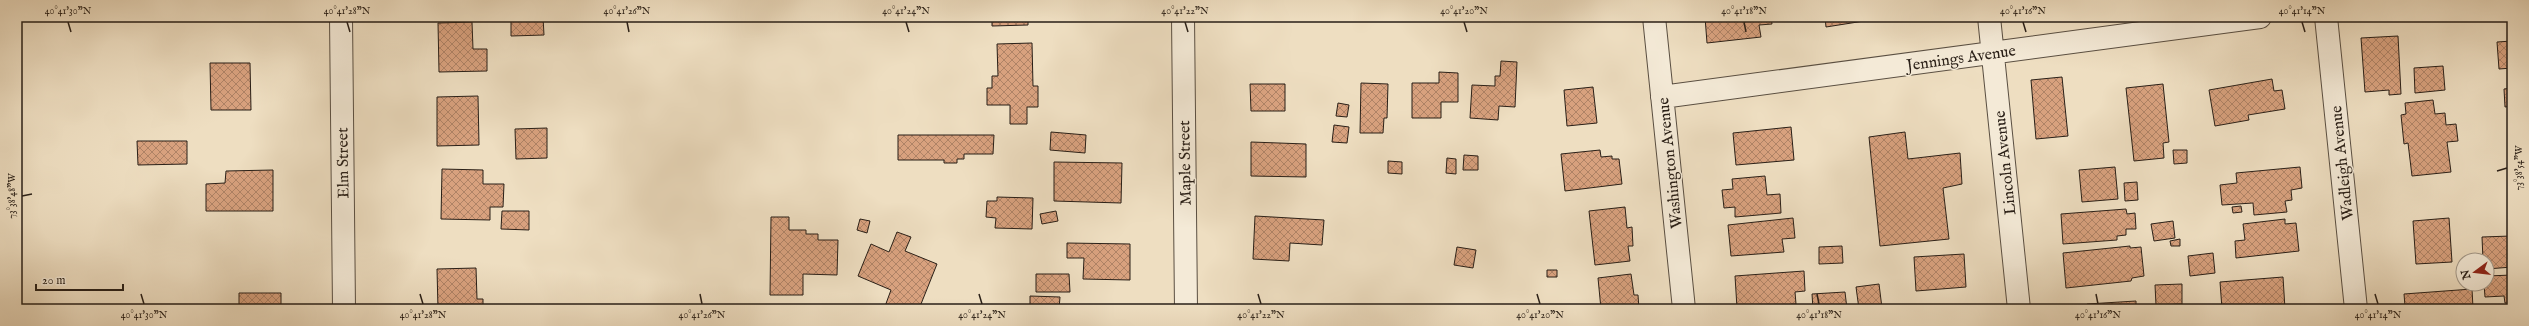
<svg xmlns="http://www.w3.org/2000/svg" width="2529" height="326" font-family="'IM FELL English',serif">
	<defs>
		<pattern id="building-cross-hatch" width="8" height="8" patternUnits="userSpaceOnUse"><rect width="8" height="8" fill="#d8a17e"/><path d="M0 0l8 8M0 8l8-8" fill="none" stroke="#af8366"/></pattern>
	</defs>
	<rect width="100%" height="100%" fill="#eedec1"/>
	<filter id="stains"><feTurbulence type="fractalNoise" baseFrequency=".005" numOctaves="4"/><feColorMatrix values="0 0 0 0 .2 0 0 0 0 .09 0 0 0 0 .02 0 0 0 .5 -.17"/></filter>
	<radialGradient id="worn" r=".72"><stop offset=".6" stop-color="#630" stop-opacity="0"/><stop offset="1" stop-color="#630" stop-opacity=".3"/></radialGradient>
	<path fill="url(#building-cross-hatch)" stroke="#291f17" d="M511,17H543L544,35L511,36Z
		M992,17H1028V25L992,26Z
		M1705,17H1771L1772,24L1759,25L1761,37L1707,43Z
		M1825,17H1864V21L1826,27Z
		M472,22L473,49H487V71L439,72L438,23Z
		M2398,36L2401,94L2389,95V90L2365,92L2361,38Z
		M2512,41V68L2499,69L2497,42Z
		M1032,43L1033,86H1038V107H1027V124H1010V105H987V88H992V76H998L997,44Z
		M1501,61L1517,62L1515,107L1499,106L1498,120L1470,118L1472,85L1495,86V76H1500Z
		M210,63H250L251,110H211Z
		M2443,66L2445,90L2415,93L2414,68Z
		M1439,72L1458,73V102H1441V118H1412V83H1439Z
		M2062,77L2068,136L2036,139L2031,80Z
		M2272,79L2274,91L2282,90L2285,109L2248,115L2249,120L2215,126L2209,90Z
		M1361,83L1388,84L1387,118H1384L1383,133H1360Z
		M1250,84H1285V111H1251Z
		M2163,84L2169,142L2163,143L2164,158L2134,161L2126,88Z
		M1593,87L1597,123L1567,126L1564,90Z
		M2512,88V106L2505,107L2504,89Z
		M478,96L479,145L437,146V97Z
		M2433,100L2435,114L2445,113L2446,125L2456,124L2458,141L2447,142L2451,172L2412,176L2408,143L2404,144L2401,115L2406,114L2405,103Z
		M1338,103L1349,105L1347,117L1336,116Z
		M1334,125L1349,127L1347,143L1332,142Z
		M1791,127L1794,160L1736,165L1733,133Z
		M547,128V158L516,159L515,129Z
		M1051,132L1086,135L1085,153L1050,150Z
		M1905,132L1908,159L1960,153L1962,184L1943,188L1949,239L1880,246L1869,137Z
		M898,135H994L993,154H964V159H957V163H944V160H898Z
		M137,141H187V164L138,165Z
		M1251,142L1306,144V177L1251,176Z
		M1600,150L1601,157L1612,156V159H1619L1622,184L1565,191L1561,154Z
		M2173,150H2187V163L2174,164Z
		M1464,155L1478,156V170H1463Z
		M1447,158L1456,159V174L1446,173Z
		M1388,161L1402,162V174L1388,173Z
		M1054,162L1122,163L1121,203L1054,201Z
		M2115,167L2118,199L2082,202L2079,170Z
		M2300,167L2302,188L2291,190L2292,200L2285,201L2287,212L2254,215L2253,203L2222,205L2220,185L2237,183L2236,173Z
		M442,169L483,170V184H504L503,207H490V220L441,219Z
		M273,170V211H206V184L225,183L226,171Z
		M1765,176L1767,195L1780,194L1781,213L1735,217V207L1724,208L1722,190L1733,189L1732,179Z
		M2137,182L2138,200L2125,201L2124,183Z
		M997,197L1033,198L1032,229L995,228L996,218L986,217L987,201H997Z
		M2241,206L2242,212L2233,213L2232,207Z
		M1625,207L1627,228L1632,227L1633,246H1628L1630,261L1595,265L1589,211Z
		M2126,209L2127,214L2135,213L2136,229H2126V235L2117,236V240L2063,244L2061,214Z
		M502,211H529V230L501,229Z
		M1056,211L1058,221L1042,224L1040,214Z
		M1255,216L1324,220L1322,245L1290,243L1289,261L1253,259Z
		M771,217H789V230H806V234H818V240H838L837,275L803,274V295H770Z
		M1793,218L1795,238L1782,239L1784,252L1731,256L1728,225Z
		M2449,218L2452,262L2416,264L2413,221Z
		M860,219L870,221L867,233L857,230Z
		M2285,219V224L2296,223L2299,251L2236,258L2235,241L2245,240L2243,224Z
		M2173,221L2175,238L2154,241L2151,224Z
		M897,232L911,237L905,251L937,264L919,309H884L891,290L858,276L871,244L889,252Z
		M2511,236L2512,267L2487,269V260H2483L2482,237Z
		M2180,239V246H2171L2170,241Z
		M1067,243L1130,244V280L1083,279L1084,258H1067Z
		M1842,246L1843,263L1819,264V247Z
		M2130,246V248L2141,247L2144,276L2132,278L2131,281L2066,288L2063,253Z
		M1457,247L1476,250L1473,268L1454,265Z
		M2213,253L2215,273L2190,276L2188,256Z
		M1964,254L1966,287L1916,291L1914,257Z
		M476,268L477,299H483V309H438L437,269Z
		M1547,270H1557V277H1547Z
		M1804,271L1805,291L1795,292L1796,304L1737,308L1735,276Z
		M1036,274H1069L1070,292H1036Z
		M1631,274L1634,295H1638L1639,309H1601L1598,278Z
		M2512,275V303H2505L2504,296L2485,297L2484,284H2487V276Z
		M2283,277L2285,309H2222L2220,282Z
		M1879,284L1882,308L1859,309L1856,287Z
		M2182,284V304L2156,305L2155,285Z
		M2472,289L2473,308L2401,309V306H2405L2404,294Z
		M1845,292L1847,309H1813L1812,294Z
		M239,293H281V309H239Z
		M1030,296L1060,297L1059,309H1030Z
		M2136,301V309H2087V304Z"/>
	<g fill="none" stroke-linecap="round" stroke-linejoin="round">
		<defs>
			<path id="street" d="M341,17L344,309
				M1183,17L1186,309
				M1654,17L1684,309
				M1989,17L2019,309
				M2326,17L2356,309
				M1662,97L2260,17"/>
		</defs>
		<use href="#street" stroke="#5a4f42" stroke-width="24"/>
		<use href="#street" stroke="#f4ead7" stroke-width="22"/>
	</g>
	<path fill="none" stroke="#291f17" stroke-width="1.5" d="M68,22L71,32M347,22L350,32M627,22L629,32M906,22L909,32M1185,22L1188,32M1464,22L1467,32M1744,22L1746,32M2023,22L2026,32M2302,22L2305,32M2497,171L2507,168M22,196L32,194M141,294L144,304M420,294L423,304M700,294L702,304M979,294L982,304M1258,294L1261,304M1537,294L1540,304M1817,294L1819,304M2096,294L2098,304M2375,294L2378,304"/>
	<g text-anchor="middle" stroke-width="3" stroke-linejoin="round" paint-order="stroke">
		<g font-size="16" fill="#291f17" stroke="#f4ead7">
			<text transform="translate(1961 57) rotate(-8)" y="6">Jennings Avenue</text>
			<text transform="translate(342 163) rotate(-91)" y="6">Elm Street</text>
			<text transform="translate(1184 163) rotate(-91)" y="6">Maple Street</text>
			<text transform="translate(1669 163) rotate(-96)" y="6">Washington Avenue</text>
			<text transform="translate(2004 163) rotate(-96)" y="6">Lincoln Avenue</text>
			<text transform="translate(2341 163) rotate(-96)" y="6">Wadleigh Avenue</text>
		</g>
	</g>
	<rect width="2529" height="326" fill="none" stroke="#eedec1" stroke-width="44"/>
	<g transform="translate(2475 272) rotate(255)"><circle r="19" fill="#f4ead7" stroke="#a3998a"/>
	<path d="M0-3L7 15L0 10L-7 15Z" fill="#8f2418"/>
	<text y="-6" font-size="11" font-weight="bold" text-anchor="middle" fill="#291f17">N</text>
	</g>
	<path d="M36 284v6h87v-6" fill="none" stroke="#291f17" stroke-width="2"/>
	<text x="42" y="284" font-size="12" fill="#291f17" stroke="#f4ead7" stroke-width="3" paint-order="stroke">20 m</text>
	<rect x="22" y="22" width="2485" height="282" fill="none" stroke="#291f17" stroke-width="1.5"/>
	<g font-size="10" text-anchor="middle" fill="#291f17">
		<text x="68" y="14">40°41'30"N</text>
		<text x="347" y="14">40°41'28"N</text>
		<text x="627" y="14">40°41'26"N</text>
		<text x="906" y="14">40°41'24"N</text>
		<text x="1185" y="14">40°41'22"N</text>
		<text x="1464" y="14">40°41'20"N</text>
		<text x="1744" y="14">40°41'18"N</text>
		<text x="2023" y="14">40°41'16"N</text>
		<text x="2302" y="14">40°41'14"N</text>
		<text transform="translate(2518 168) rotate(-90)" y="4">73°38'54"W</text>
		<text transform="translate(11 196) rotate(-90)" y="4">73°38'48"W</text>
		<text x="144" y="318">40°41'30"N</text>
		<text x="423" y="318">40°41'28"N</text>
		<text x="702" y="318">40°41'26"N</text>
		<text x="982" y="318">40°41'24"N</text>
		<text x="1261" y="318">40°41'22"N</text>
		<text x="1540" y="318">40°41'20"N</text>
		<text x="1819" y="318">40°41'18"N</text>
		<text x="2098" y="318">40°41'16"N</text>
		<text x="2378" y="318">40°41'14"N</text>
	</g>
	<rect width="100%" height="100%" filter="url(#stains)"/>
	<rect width="100%" height="100%" fill="url(#worn)"/>
</svg>
